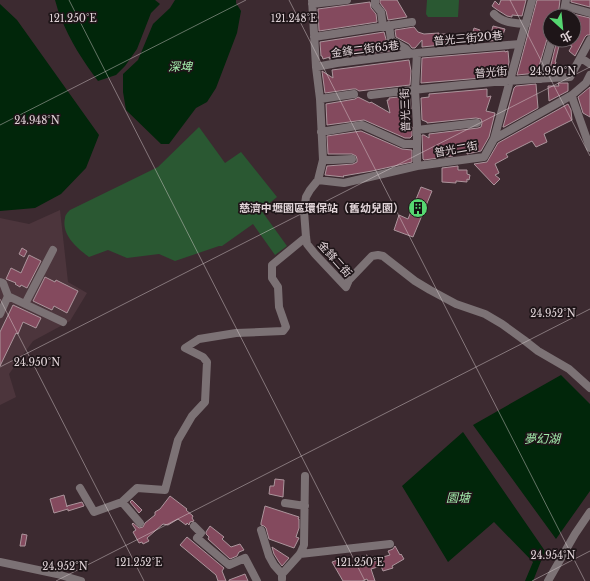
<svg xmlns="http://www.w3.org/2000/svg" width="590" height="581" font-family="'Libre Baskerville','Noto Sans TC',serif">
	<rect width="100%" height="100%" fill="#3c2a30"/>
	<path fill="#4c353c" d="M60,210L68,282L87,293L70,321L33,341L9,374L16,397L0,405V218L29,224Z"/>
	<path fill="#2a5832" d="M427,0H459L458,17H428L426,14Z
		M199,127L225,163L241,152L277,197L261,210L287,246L275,255L253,224L222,246H219L175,261L159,254L127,258L108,250L89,257C77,248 61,235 65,218C65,215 68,212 70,210L158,167Z"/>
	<path fill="#01260a" d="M55,0H155L160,4L151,13L137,49L125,66L116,75L98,81C83,61 70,41 61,18C58,12 57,6 55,0Z
		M175,0H236V3L241,11L237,33L216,88L207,102L196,108L169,144H161L126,110L123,92V74L138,60L153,24L170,8Z
		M0,4L17,20L99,135L86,168L61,194L35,208L0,211Z
		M561,375L590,404V491L556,539L473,425Z
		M463,432L545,551L533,581H525L533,562L494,522L448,562L402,486Z"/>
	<path fill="#844a5e" stroke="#ac959c" d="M380,0H397L407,17L388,20L386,11L380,3Z
		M501,0H526L522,16L512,15V17L507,16L496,9L492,6L495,1L499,5Z
		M537,0H560L558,16H550V35L547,39L537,73L517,75Z
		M571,0H590V7L571,2Z
		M370,2L371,8L376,14L377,22L319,31L318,9Z
		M569,13L590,18V35H587L585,37L575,56L569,51L572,46L560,42L555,62H556L553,72L549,73L557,40H574V16H569Z
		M493,26L505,29L501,40L489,41Z
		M414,27L418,32L424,34L439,33V34H446V40L449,39L451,44L422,47V40L415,48H412L409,44L396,37L395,30Z
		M474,28L480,30L476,42L470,43Z
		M384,32L387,43L397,50L329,59L330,57L323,59L322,56H321L320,42Z
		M505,51V52L508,51L509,62L506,76L421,83L422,58Z
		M409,60L411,71L410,85L359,91L356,89H353L325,93L322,71L333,78L332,70Z
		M558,83H568V91L549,101L548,86H559Z
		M536,84L538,108L504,127H503L514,88L516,86Z
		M590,87V117L583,113L578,97Z
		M487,89V97L491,96L486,111L495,113L489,137L481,151L467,154V151L464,152V151L453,152V156L424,160L423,159L422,135H424L429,138V134L478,128L481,127L482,123L481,119L476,118L427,123V122L422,120L421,98L429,97V94Z
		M408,96L410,99L411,109L407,110L408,117L400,119L412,127V136L410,138H405L364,120L327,125L326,104L355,99L358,97L370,103L371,102L390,113L387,100H389V98Z
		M568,104L571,110L572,120L544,134L547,142L536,147L532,141L506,154L508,157L495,164L499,173L495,175L500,179L494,185L474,164L487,162L498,143Z
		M361,131L402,149L412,150V162L372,171L343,176L344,177L325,175L327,166L353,164L357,162V159L356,156L352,154H328L327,136Z
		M458,166V170H467V174L470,175L469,180L467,179V182L456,181V183L442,182V168Z
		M421,187L432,191L413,237L394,230L399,215L408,219Z
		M22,248L27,251L24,257L19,254Z
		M29,255L41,261L27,288L21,285L20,287L15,284L16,283L6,279L11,268L21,273Z
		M45,277L55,282L56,280L78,291L67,313L54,306L52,310L33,301Z
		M13,305L41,318L36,328L23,322L18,334L16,333L0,366V332Z
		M275,479L284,480L283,497L269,494L270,486H274Z
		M64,495L67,507V506L82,502L84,506L68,511V509L54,513L50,499Z
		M170,496L187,509L186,510L193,516L192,518L194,521L190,522L189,525L187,523L186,525L178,519L168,525L163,524L147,538L149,541L143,544L142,542L139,543L133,532L136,530L132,524L133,523L139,528L143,527L145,523L155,515V512L160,509Z
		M132,500L142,510L139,513L130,502Z
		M265,506L299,517L298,519H299V528L296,537L299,538L294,548L269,539L266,528L264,526L261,525V523Z
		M210,526L224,537L222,539L231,547L240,544L244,550L239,552L237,556L230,559L208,539L209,537L206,534V532Z
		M22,534L27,535L25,546H20Z
		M187,537L224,568L222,571L226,581H218L216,575L180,545Z
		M395,546L400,555L401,554L404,559L392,566L393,568L383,571L381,566L371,569L375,581H368L367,579L362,581H343L332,562L341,559L343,566L348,565V566L360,563L359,558L367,555L369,563L384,559L383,557L390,555L388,551L393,549Z
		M272,547L289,558L282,566L279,562L274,554Z
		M245,574L248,581H229V580Z"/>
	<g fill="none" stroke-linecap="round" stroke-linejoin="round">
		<path stroke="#7c7275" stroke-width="8" d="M312,0L316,67L320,99L323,160L318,180L310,190L306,197L304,211L306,237L307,244L315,254L346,287L349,280L372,256L378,255L383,256L415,281L430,290L456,304L485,314L502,324L524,340L538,351L569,369L590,388
			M375,0V5L381,12L383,26
			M312,4L347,0
			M565,6L590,13
			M494,14C502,23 515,23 526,24
			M563,16L566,0
			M389,25L391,40L406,49L410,54
			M314,37L412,22
			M581,58L590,64
			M316,67L337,63L417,53L520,44
			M541,79L552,40
			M371,95C437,87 504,80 570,77L590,40
			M572,95L573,100L590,148
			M320,99L354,94
			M417,130L477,123
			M321,132L362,125L404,144H417
			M494,139L572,95L586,83L590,75
			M323,160H333L352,159
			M417,166V125L415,90L417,53
			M318,180L344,183L417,166L484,157L494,139L532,0
			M0,282L3,283L8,296L63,322
			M25,304L53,250
			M0,314L8,296
			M80,488L94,512L122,502L137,488L165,490L178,440L192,416L205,402L207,362L203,357L185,348L199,339L236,333L283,331L286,327L279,307L278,287L272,278V265L306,237
			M122,502L140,523
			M285,503L305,506
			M194,526L201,533L197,538L229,565L245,558L257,581
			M261,530L269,556L274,565L282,574
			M300,554L390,544
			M0,562L57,574L81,581
			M282,579V574L300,554L304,545L305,476
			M548,581L575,534L590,512"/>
	</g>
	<path fill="none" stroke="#e1d4d8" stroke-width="1" stroke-opacity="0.45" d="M69,0L365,581M289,0L585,581M510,0L590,156M0,125L246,0M0,299L144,581M0,367L590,67M56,581L590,309M532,581L590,551"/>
	<defs>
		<symbol id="building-disc" viewBox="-11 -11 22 22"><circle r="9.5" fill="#56d671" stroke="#1e1518"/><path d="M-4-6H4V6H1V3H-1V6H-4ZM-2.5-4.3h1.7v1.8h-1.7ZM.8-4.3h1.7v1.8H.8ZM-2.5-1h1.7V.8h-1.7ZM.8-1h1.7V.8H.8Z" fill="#111"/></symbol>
	</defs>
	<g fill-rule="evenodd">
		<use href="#building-disc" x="407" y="197" width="22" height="22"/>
	</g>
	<g text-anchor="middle" stroke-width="3.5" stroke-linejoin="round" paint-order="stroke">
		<g font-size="11" fill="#e1d4d8" stroke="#1e1518">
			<text transform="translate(468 38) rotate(-5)" y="4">普光三街20巷</text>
			<text transform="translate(365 49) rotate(-7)" y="4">金鋒二街65巷</text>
			<text transform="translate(491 72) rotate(-5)" y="4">普光街</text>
			<text transform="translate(405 110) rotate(-92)" y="4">普光三街</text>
			<text transform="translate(456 149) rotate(-10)" y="4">普光二街</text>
			<text transform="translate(335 259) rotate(48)" y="4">金鋒二街</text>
		</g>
		<g font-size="11" font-weight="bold" fill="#e1d4d8" stroke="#1e1518" text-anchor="end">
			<text x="404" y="212">慈濟中壢園區環保站（舊幼兒園）</text>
		</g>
		<g font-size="12" font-style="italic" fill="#a3ebac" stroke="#1e1518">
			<text x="180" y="71">深埤</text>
			<text x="542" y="443">夢幻湖</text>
			<text x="458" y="502">園塘</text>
		</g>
	</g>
	<g font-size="10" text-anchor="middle" fill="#e1d4d8" stroke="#1e1518" stroke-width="3.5" stroke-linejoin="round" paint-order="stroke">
		<text x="73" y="22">121.250°E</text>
		<text x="294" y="22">121.248°E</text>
		<text x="553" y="75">24.950°N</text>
		<text x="37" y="124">24.948°N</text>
		<text x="553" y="317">24.952°N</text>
		<text x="37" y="366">24.950°N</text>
		<text x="553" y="559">24.954°N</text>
		<text x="139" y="566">121.252°E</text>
		<text x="360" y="566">121.250°E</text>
		<text x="65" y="570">24.952°N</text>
	</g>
	<g transform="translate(562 28) rotate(153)"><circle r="19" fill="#1e1518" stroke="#6c6165"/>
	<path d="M0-3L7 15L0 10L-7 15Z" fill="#56d671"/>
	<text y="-6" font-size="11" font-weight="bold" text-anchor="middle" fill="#e1d4d8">北</text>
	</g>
</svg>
